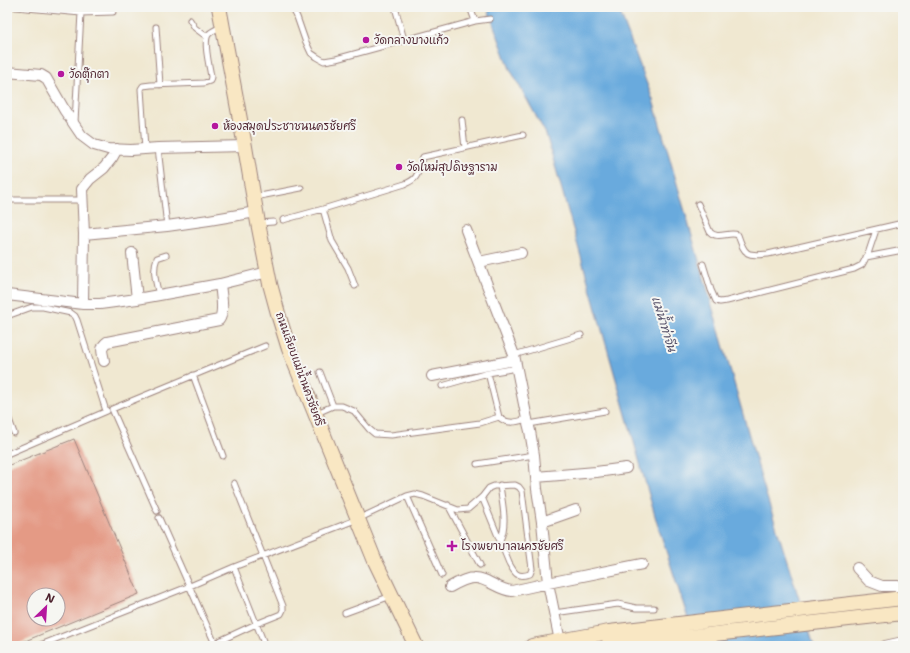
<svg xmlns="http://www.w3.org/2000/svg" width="910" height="653" font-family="'Shantell Sans','Playpen Sans Thai',sans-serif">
	<rect width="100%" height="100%" fill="#f6f6f2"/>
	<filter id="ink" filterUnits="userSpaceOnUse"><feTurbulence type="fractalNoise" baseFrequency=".025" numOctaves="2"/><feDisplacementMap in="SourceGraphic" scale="8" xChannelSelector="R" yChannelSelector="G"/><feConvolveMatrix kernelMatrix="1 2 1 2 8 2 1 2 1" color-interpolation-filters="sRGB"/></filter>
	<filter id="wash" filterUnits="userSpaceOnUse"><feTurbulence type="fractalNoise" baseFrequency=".012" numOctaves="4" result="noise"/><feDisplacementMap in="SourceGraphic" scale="16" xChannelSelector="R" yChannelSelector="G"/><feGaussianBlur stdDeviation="0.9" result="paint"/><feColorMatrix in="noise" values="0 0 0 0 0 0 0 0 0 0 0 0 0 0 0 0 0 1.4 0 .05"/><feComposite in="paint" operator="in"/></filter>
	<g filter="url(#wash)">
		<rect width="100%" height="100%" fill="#f0e8d1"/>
		<path fill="#69aadd" stroke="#5a6484" d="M487,7H618L653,100L765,491L814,646H697L657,523L546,134L510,69Z"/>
		<g id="blocks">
			<path fill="#e49a85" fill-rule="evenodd" d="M74,439L139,594L13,646H7V466ZM34,595H58V619H34Z"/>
		</g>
	</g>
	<g filter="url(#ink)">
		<use href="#blocks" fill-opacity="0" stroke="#9d847e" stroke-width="1"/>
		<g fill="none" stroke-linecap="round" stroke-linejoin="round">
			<defs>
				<path id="service" d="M16,7L81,13L75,122
					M292,7L297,17L305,40L311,53L317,57L324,61L336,59L475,21L490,19
					M395,7L404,40
					M470,7L475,21
					M293,8L303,7
					M81,13L113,12
					M190,20L195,28L207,37
					M156,27L160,85
					M462,120L465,148
					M158,148L167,226
					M145,149L141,89L143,86L151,85L204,83L210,81L211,77C210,68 203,43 208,35C211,31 217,29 221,27
					M255,197L301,188
					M7,200H83
					M698,204L710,232C718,240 729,231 738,235C745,256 747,256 768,254L903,223
					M323,209L332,241L348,268L355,286
					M283,220L323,209L405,184C422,177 416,171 423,157L523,135
					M259,223L273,222
					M866,257L903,250
					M703,264L711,290L716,301L720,302L727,301L854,269L862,265L868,254L876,230
					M159,295C156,283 152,270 157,258L166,255
					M7,316L32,307H43L71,313L75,316L77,320L106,411
					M514,355L581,335
					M320,372L333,406
					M488,373L499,417C507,425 517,422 527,419
					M193,375L223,456
					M442,386L488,373L517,368
					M317,413L333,406H342L354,411L369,429L375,434L391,435L480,423L499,417
					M7,414L14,433
					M529,424L605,411
					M7,454L107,411
					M477,464L534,455
					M500,485C502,503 508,524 500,540
					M407,496L442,575
					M448,505L480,565
					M157,511L112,409L265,346
					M159,518L216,646
					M234,567L265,646
					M345,613L391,596
					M554,613L618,604L636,608H654
					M215,643L256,624L281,614L283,610V606L234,483
					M38,646L190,586L234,567L358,519L407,496L415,494L423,496L458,510L468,509L482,497L489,488L494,486L515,485L519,487L522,491L532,569L530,574C517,578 515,574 509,563L482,497"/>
				<path id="minor" d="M7,72L41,75L46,78L65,111L82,136L94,145L108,149L131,150L158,148L245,146
					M466,230L514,355L527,419L530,431L534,455L537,489L542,522L548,583L561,646
					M84,234L167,226L209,220L256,212
					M132,253L137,299
					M479,262L521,253
					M7,295L83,304H100L137,299L220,284L268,272
					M83,304L84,234L82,189L90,179L104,168L112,158L117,149
					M104,361C103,353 99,348 107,342L219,320C225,312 221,295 220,284
					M432,376L515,360
					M536,477L596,472L626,468
					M542,522L576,510
					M857,568L869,581L882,586H903
					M450,587C457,583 466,578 474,578C486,577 498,590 512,591L548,583L642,564
					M885,646L903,642"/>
				<path id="secondary" d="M219,7L244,141L258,223L270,284L279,317L289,349L375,561L416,646
					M532,646L609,632L903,598
					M607,646L903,613"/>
			</defs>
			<use href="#service" stroke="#9d847e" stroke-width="7"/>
			<use href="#minor" stroke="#9d847e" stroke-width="12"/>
			<use href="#secondary" stroke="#9d847e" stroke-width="16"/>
			<use href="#service" stroke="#fff" stroke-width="5"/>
			<use href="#minor" stroke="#fff" stroke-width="10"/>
			<use href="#secondary" stroke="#f9e7c3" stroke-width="14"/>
		</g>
	</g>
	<g fill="#b5179e" stroke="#f6f6f2" stroke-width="1.5">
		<circle cx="366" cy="40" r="4"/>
		<circle cx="61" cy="74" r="4"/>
		<circle cx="215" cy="126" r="4"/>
		<circle cx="399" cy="167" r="4"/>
		<path d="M450 540h4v4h4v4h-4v4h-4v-4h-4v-4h4z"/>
	</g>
	<g text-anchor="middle" stroke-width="4" stroke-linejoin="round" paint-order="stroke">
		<g font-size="11" fill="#4a1f2b" stroke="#f6f6f2" text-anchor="start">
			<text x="374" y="44">วัดกลางบางแก้ว</text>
			<text x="69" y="78">วัดตุ๊กตา</text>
			<text x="223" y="130">ห้องสมุดประชาชนนครชัยศรี</text>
			<text x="407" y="171">วัดใหม่สุปดิษฐาราม</text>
			<text x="461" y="550">โรงพยาบาลนครชัยศรี</text>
		</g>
		<g font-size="11" fill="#4a1f2b" stroke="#f6f6f2">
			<text transform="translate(300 369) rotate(70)" y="4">ถนนเลียบแม่น้ำนครชัยศรี</text>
		</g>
		<g font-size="12" font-style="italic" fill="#555069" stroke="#f6f6f2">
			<text transform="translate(664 324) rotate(73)" y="4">แม่น้ำท่าจีน</text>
		</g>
	</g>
	<rect width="910" height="653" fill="none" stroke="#f6f6f2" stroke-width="24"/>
	<g transform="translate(46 607) rotate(25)"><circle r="19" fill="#f6f6f2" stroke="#b1a0a2"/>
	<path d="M0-3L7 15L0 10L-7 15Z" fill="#b5179e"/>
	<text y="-6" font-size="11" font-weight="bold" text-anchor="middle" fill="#4a1f2b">N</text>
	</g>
</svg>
